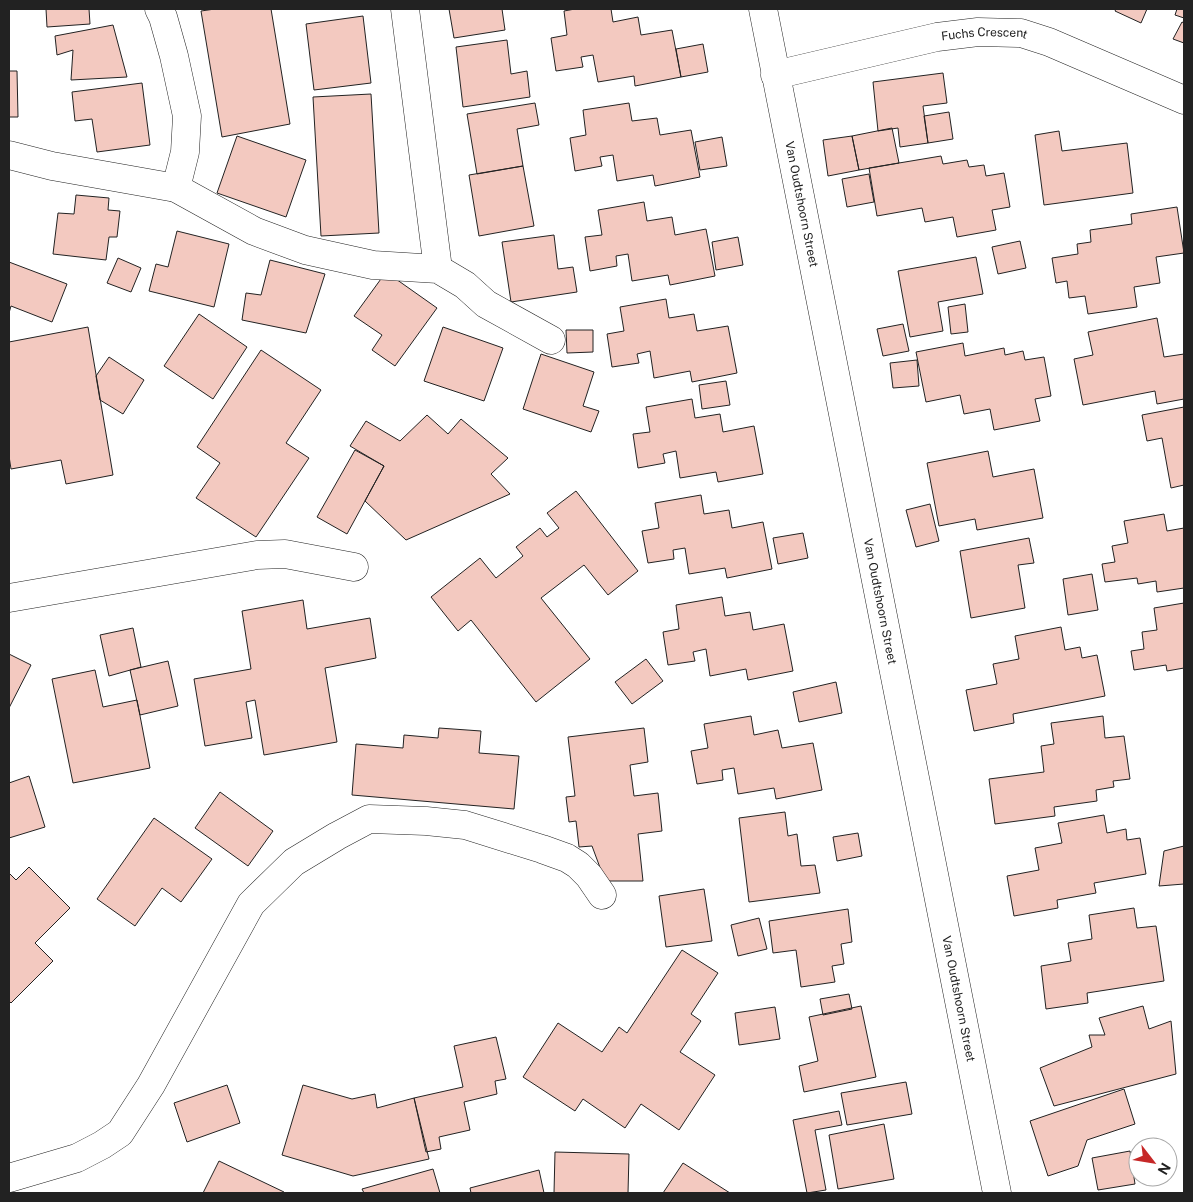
<svg xmlns="http://www.w3.org/2000/svg" width="1193" height="1202" font-family="'Public Sans',sans-serif">
	<rect width="100%" height="100%" fill="#fff"/>
	<path fill="#f3c9c0" stroke="#222" d="M46,9H89L90,24L47,27Z
		M215,9H271L290,124L222,137L201,11Z
		M449,9H502L505,30L454,38Z
		M575,9H611L613,22L638,17L641,35L672,30L681,77L635,86L634,76L598,82L593,55L581,57L583,67L556,71L551,38L567,35L564,11Z
		M1116,9H1147L1141,23L1115,11Z
		M1177,9H1184V18L1175,15Z
		M363,16L371,83L314,90L306,24Z
		M1182,22L1184,23V43L1173,39Z
		M113,25L127,77L71,80L73,50L57,55L55,36Z
		M507,40L511,74L527,71L530,97L463,107L456,47Z
		M703,44L708,72L681,77L676,49Z
		M9,71H17L18,117H9Z
		M943,73L947,103L923,106L928,143L900,147L898,128L878,131L873,82Z
		M142,83L150,145L97,152L92,119L75,121L72,92Z
		M371,94L379,233L321,236L313,97Z
		M535,103L539,125L517,129L523,166L477,174L467,114Z
		M629,103L632,121L657,118L660,135L691,130L700,177L655,186L653,175L617,181L613,155L600,157L602,166L575,171L570,138L586,135L583,110Z
		M949,112L953,139L928,143L924,116Z
		M892,128L899,163L859,170L852,136Z
		M1059,131L1062,151L1127,143L1133,193L1044,205L1035,135Z
		M237,136L306,160L286,217L217,193Z
		M852,136L859,170L828,176L823,140Z
		M722,137L727,166L700,170L695,142Z
		M941,156L943,164L967,160L969,167L984,165L986,176L1004,173L1010,207L992,210L996,230L957,237L953,217L925,222L922,208L877,216L869,168Z
		M523,166L534,226L479,236L469,175Z
		M869,174L874,202L847,207L842,179Z
		M76,195L109,198L108,210L120,211L117,237H109L106,260L53,254L58,213L74,214Z
		M644,202L647,221L672,217L675,235L706,229L715,276L670,285L668,275L632,281L628,254L616,256L617,266L590,271L585,237L602,235L598,210Z
		M1177,207L1184,253L1156,257L1160,283L1134,287L1137,307L1088,314L1085,296L1069,298L1067,281L1056,283L1052,258L1078,254L1077,244L1091,242L1090,230L1132,224L1131,214Z
		M177,231L229,244L214,307L149,291L156,264L168,267Z
		M554,235L558,269L573,267L577,292L511,302L502,242Z
		M738,237L743,265L716,270L712,242Z
		M1020,241L1026,268L998,274L992,247Z
		M976,257L983,294L938,302L943,331L910,337L898,271Z
		M118,258L141,268L131,292L107,283Z
		M270,260L325,274L306,333L242,320L246,293L261,295Z
		M9,262L67,284L52,322L11,306L9,313Z
		M386,272L437,308L395,366L372,350L382,335L354,316Z
		M666,299L669,318L694,314L697,331L728,326L737,373L692,382L690,371L654,378L650,351L637,354L639,363L612,367L607,334L624,331L620,307Z
		M965,304L968,332L951,334L948,307Z
		M199,314L247,347L213,399L164,366Z
		M1157,318L1164,357L1184,354V399L1157,404L1155,391L1083,405L1074,359L1093,355L1088,332Z
		M903,324L909,351L883,356L877,329Z
		M88,327L113,475L66,484L61,460L11,469L9,456V342Z
		M443,327L503,348L484,401L424,381Z
		M566,330H593V352L567,353Z
		M963,343L965,356L1004,348L1005,355L1023,351L1025,360L1044,357L1051,396L1035,399L1040,421L994,430L990,409L964,414L960,395L926,402L916,352Z
		M261,350L321,390L286,443L309,458L256,537L196,498L220,463L197,447Z
		M541,354L594,372L583,406L599,411L591,432L523,409Z
		M109,357L144,380L123,414L100,400L96,376Z
		M917,360L919,386L893,388L890,363Z
		M726,381L730,405L702,409L699,385Z
		M692,399L695,418L720,414L723,432L754,426L763,474L718,482L716,472L680,478L676,451L663,454L665,463L638,468L633,434L650,432L646,407Z
		M1184,407V485L1171,488L1162,438L1147,441L1142,415Z
		M427,415L448,434L461,419L508,458L491,474L510,494L406,540L365,501L384,466L350,446L366,421L400,441Z
		M355,450L384,466L347,534L317,517Z
		M988,451L993,477L1034,469L1043,518L977,530L975,519L939,526L927,463Z
		M576,491L638,571L608,595L584,565L541,598L590,659L536,702L471,620L458,631L431,597L480,558L496,578L523,556L516,547L540,528L547,537L559,528L547,513Z
		M701,495L704,514L729,510L732,528L763,522L772,569L727,578L725,568L689,574L685,548L673,550L674,559L648,563L642,531L659,528L655,503Z
		M930,504L939,541L916,547L906,510Z
		M1164,514L1167,531L1184,528V588L1157,592L1156,581L1138,584L1137,578L1105,582L1102,564L1115,562L1112,546L1128,543L1124,521Z
		M803,533L808,558L778,564L773,538Z
		M1029,538L1034,563L1018,565L1025,608L971,618L960,551Z
		M1092,574L1098,610L1068,615L1063,579Z
		M722,597L725,616L750,612L753,630L784,624L793,671L748,680L746,669L710,676L706,649L693,652L695,661L668,665L663,632L679,629L676,605Z
		M303,600L307,629L370,618L376,658L325,668L337,742L264,755L255,700L246,702L252,738L205,746L194,679L251,669L242,611Z
		M1184,603V668L1167,671L1166,665L1134,670L1131,651L1144,649L1142,632L1157,630L1154,608Z
		M1061,627L1065,650L1080,647L1082,658L1097,655L1105,696L1013,714L1014,723L974,731L966,690L997,684L993,664L1019,659L1015,636Z
		M133,628L141,667L109,676L100,635Z
		M9,654L31,665L9,708Z
		M646,659L663,681L632,704L615,682Z
		M168,661L178,706L140,715L130,670Z
		M95,670L103,707L137,700L150,768L73,783L52,679Z
		M836,682L842,713L799,722L793,692Z
		M751,716L754,735L778,730L782,748L813,743L822,790L776,799L774,788L738,794L734,768L722,770L723,780L697,784L691,751L708,748L704,724Z
		M1103,716L1105,738L1124,736L1130,779L1113,781L1114,787L1096,790L1097,801L1054,807L1055,816L995,824L989,779L1044,772L1041,746L1054,744L1051,723Z
		M439,728L481,731L479,753L519,756L514,809L352,795L356,744L403,748L404,735L438,738Z
		M644,728L648,762L630,765L634,796L658,793L662,831L638,834L643,881H605L592,846L579,847L576,821L569,822L566,797L575,796L568,737Z
		M29,776L45,827L9,838V783Z
		M220,792L273,831L248,866L195,828Z
		M785,812L788,836L797,834L801,866L815,865L820,893L749,902L739,818Z
		M1104,815L1107,833L1126,829L1127,840L1140,838L1146,874L1094,883L1096,893L1057,900L1058,908L1014,916L1007,876L1039,870L1035,848L1062,843L1058,823Z
		M154,818L212,859L181,902L162,888L135,926L97,899Z
		M858,833L862,856L837,861L833,837Z
		M1184,846V884L1159,886L1164,851Z
		M29,867L70,908L35,943L53,961L11,1003L9,1001V873L16,880Z
		M704,889L712,941L666,947L659,896Z
		M1134,908L1137,928L1156,926L1164,981L1087,993L1088,1003L1046,1009L1041,966L1071,961L1068,943L1092,939L1089,915Z
		M848,909L852,942L841,944L844,964L832,966L835,982L801,987L796,950L773,953L769,921Z
		M759,918L767,949L738,956L731,925Z
		M682,950L718,973L691,1014L701,1021L680,1052L715,1075L679,1130L641,1104L625,1128L583,1099L575,1111L523,1077L558,1023L602,1052L619,1027L627,1033Z
		M849,994L852,1009L823,1015L820,999Z
		M861,1006L876,1077L804,1092L799,1066L818,1061L809,1017Z
		M1143,1006L1149,1029L1171,1021L1176,1074L1054,1106L1040,1068L1092,1047L1089,1035H1105L1099,1018Z
		M775,1007L780,1039L739,1045L735,1013Z
		M496,1037L506,1079L495,1081L497,1094L464,1102L470,1130L439,1137L441,1149L426,1152L414,1098L463,1087L454,1046Z
		M906,1082L912,1114L847,1125L841,1093Z
		M227,1085L240,1123L187,1142L174,1103Z
		M303,1085L352,1099L375,1094L377,1108L414,1098L429,1159L353,1176L282,1155Z
		M1124,1089L1135,1124L1087,1140L1078,1166L1048,1176L1030,1121Z
		M839,1111L842,1125L815,1130L826,1190L807,1193L793,1120Z
		M884,1124L894,1179L838,1189L829,1135Z
		M1130,1151L1135,1184L1098,1190L1092,1158Z
		M555,1152L629,1154L628,1193H554Z
		M219,1161L284,1192L283,1193H203Z
		M683,1163L730,1193H663Z
		M433,1169L440,1193H364L362,1189Z
		M539,1170L544,1193H471L470,1188Z"/>
	<g fill="none" stroke-linecap="round" stroke-linejoin="round">
		<defs>
			<g id="minor">
				<path d="M159,9L163,17L174,56L187,116L185,152L176,188"/>
				<path d="M405,9L438,269"/>
				<path id="s1" d="M763,9L997,1193"/>
				<path id="s2" d="M775,75L937,37L978,32L1021,33L1049,42L1184,100"/>
				<path d="M9,155L52,166L176,188L254,231L305,250L373,265L438,269L465,285L486,304L551,340"/>
				<path d="M9,598L257,555L285,554L354,567"/>
				<path d="M9,1178L77,1158L102,1145L120,1133L151,1085L251,904L294,862L337,836L369,819L426,821L465,825L542,849L567,858L578,865L589,876L602,895"/>
			</g>
		</defs>
		<use href="#minor" stroke="#222" stroke-width="29"/>
		<use href="#minor" stroke="#fff" stroke-width="28"/>
	</g>
	<g text-anchor="middle" stroke-width="4" stroke-linejoin="round" paint-order="stroke">
		<g font-size="12" fill="#222" stroke="#fff">
			<text dy="4" stroke="none"><textPath href="#s2" startOffset="214">Fuchs Crescent</textPath></text>
			<text dy="4" stroke="none"><textPath href="#s1" startOffset="199">Van Oudtshoorn Street</textPath></text>
			<text dy="4" stroke="none"><textPath href="#s1" startOffset="604">Van Oudtshoorn Street</textPath></text>
			<text dy="4" stroke="none"><textPath href="#s1" startOffset="1009">Van Oudtshoorn Street</textPath></text>
		</g>
	</g>
	<rect width="1193" height="1202" fill="none" stroke="#222222" stroke-width="20"/>
	<g transform="translate(1153 1162) rotate(121)"><circle r="24" fill="#ffffff" stroke="#a7a7a7"/>
	<path d="M0-4L9 19L0 12L-9 19Z" fill="#c62828"/>
	<text y="-8" font-size="14" font-weight="bold" text-anchor="middle" fill="#222222">N</text>
	</g>
</svg>
